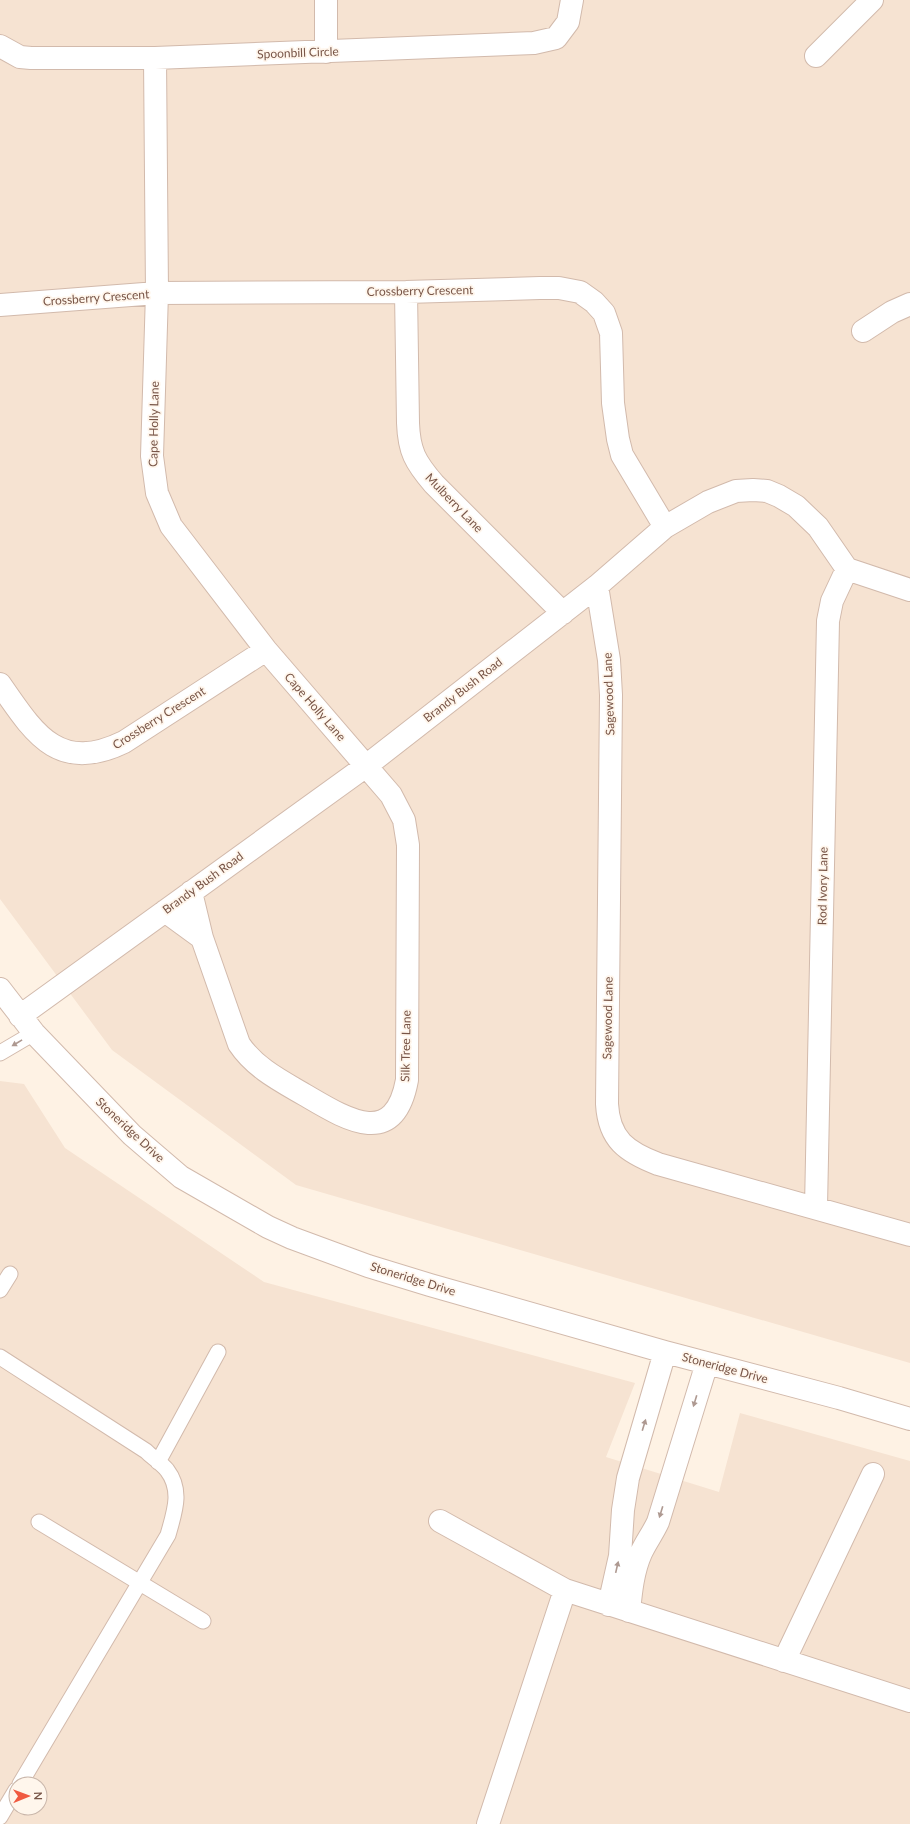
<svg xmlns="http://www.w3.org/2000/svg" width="910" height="1824" font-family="Lato,sans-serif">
	<rect width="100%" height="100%" fill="#fef2e4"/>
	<path fill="#f6e3d2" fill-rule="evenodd" d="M0,0H910V1363L296,1185L112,1050L0,899Z
		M0,1081L24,1084L65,1148L264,1282L635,1383L606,1457L719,1492L740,1413L910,1461V1824H0ZM16,1784H40V1808H16Z"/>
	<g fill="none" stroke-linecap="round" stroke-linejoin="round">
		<defs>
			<path id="service" d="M0,1053L34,1033
				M0,1290L10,1274
				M0,1357L146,1451C152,1457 161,1463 167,1470C183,1491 174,1513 168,1535L20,1784
				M158,1462L218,1352
				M39,1522L203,1621
				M0,1817L16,1790"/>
			<path id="minor" d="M0,46L20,57L31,58H155L534,43L556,38L568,22L572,0
				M326,52V0
				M816,56L872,0
				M155,58L157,293L152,456L157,493L171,526L266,650L391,795L404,820L408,845L407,1080C394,1150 346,1119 305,1095C281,1081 255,1068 239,1044L202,938L191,892
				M406,292L408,423C409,451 415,462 434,484L563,613
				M0,305L157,293L406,292L540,288H559L580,292L594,302L604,313L611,333L613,403L618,439L622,455L665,527
				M863,331L892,312L910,304
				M597,586L609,660L611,695L607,1104C609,1140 627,1152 658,1164L910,1235
				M0,684C34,733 58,774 124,742L266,650
				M165,911L202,938
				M0,989L34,1033L132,1135L181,1177L268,1227L292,1238L368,1266L430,1285L665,1352L839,1398L910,1419
				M20,1016L366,766L597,586L665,527L708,502L736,491L753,490L767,491L779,496L796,506L818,527L847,569L910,590
				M816,1207L828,621L832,601L847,569
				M440,1521L565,1590L910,1701
				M609,1605L620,1556L623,1510L628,1478L665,1352
				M629,1611C631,1591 633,1571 641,1553C646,1542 653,1533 658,1522L707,1363
				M784,1661L873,1474
				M488,1824L565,1590"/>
		</defs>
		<use href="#service" stroke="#d2baac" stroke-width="17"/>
		<use href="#minor" stroke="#d2baac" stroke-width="24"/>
		<use href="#service" stroke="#fff" stroke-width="15"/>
		<use href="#minor" stroke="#fff" stroke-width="22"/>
	</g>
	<defs><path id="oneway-solid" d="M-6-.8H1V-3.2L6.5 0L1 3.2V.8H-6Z"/></defs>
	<g fill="#ae9991">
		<use href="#oneway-solid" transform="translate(17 1043) rotate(149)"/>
		<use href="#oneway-solid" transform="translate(695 1401) rotate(107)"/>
		<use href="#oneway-solid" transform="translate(644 1425) rotate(-73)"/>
		<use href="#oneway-solid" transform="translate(661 1512) rotate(107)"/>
		<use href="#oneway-solid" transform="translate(617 1567) rotate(-77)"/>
	</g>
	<g text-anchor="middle" stroke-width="3.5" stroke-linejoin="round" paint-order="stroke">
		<g font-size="12" fill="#785547" stroke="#fff6ec">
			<text transform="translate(298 53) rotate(-2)" y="4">Spoonbill Circle</text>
			<text transform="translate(420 291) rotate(-1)" y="4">Crossberry Crescent</text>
			<text transform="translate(96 298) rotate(-4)" y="4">Crossberry Crescent</text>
			<text transform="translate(154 424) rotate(-89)" y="4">Cape Holly Lane</text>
			<text transform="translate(454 503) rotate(46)" y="4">Mulberry Lane</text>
			<text transform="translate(463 690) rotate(-38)" y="4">Brandy Bush Road</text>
			<text transform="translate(609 694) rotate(-92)" y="4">Sagewood Lane</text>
			<text transform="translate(315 707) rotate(49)" y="4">Cape Holly Lane</text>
			<text transform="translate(159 718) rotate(-32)" y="4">Crossberry Crescent</text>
			<text transform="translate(203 883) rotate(-36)" y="4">Brandy Bush Road</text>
			<text transform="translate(823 886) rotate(-89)" y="4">Rod Ivory Lane</text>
			<text transform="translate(608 1018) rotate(-89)" y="4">Sagewood Lane</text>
			<text transform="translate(406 1046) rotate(-89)" y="4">Silk Tree Lane</text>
			<text transform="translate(130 1130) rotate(43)" y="4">Stoneridge Drive</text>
			<text transform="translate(413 1279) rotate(17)" y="4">Stoneridge Drive</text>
			<text transform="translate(725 1368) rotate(15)" y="4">Stoneridge Drive</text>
		</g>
	</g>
	<g transform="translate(28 1796) rotate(89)"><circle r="19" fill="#fff6ec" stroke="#c9b6aa"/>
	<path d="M0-3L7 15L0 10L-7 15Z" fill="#f05a41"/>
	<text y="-6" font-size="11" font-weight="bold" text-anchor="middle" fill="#785547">N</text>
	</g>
</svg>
